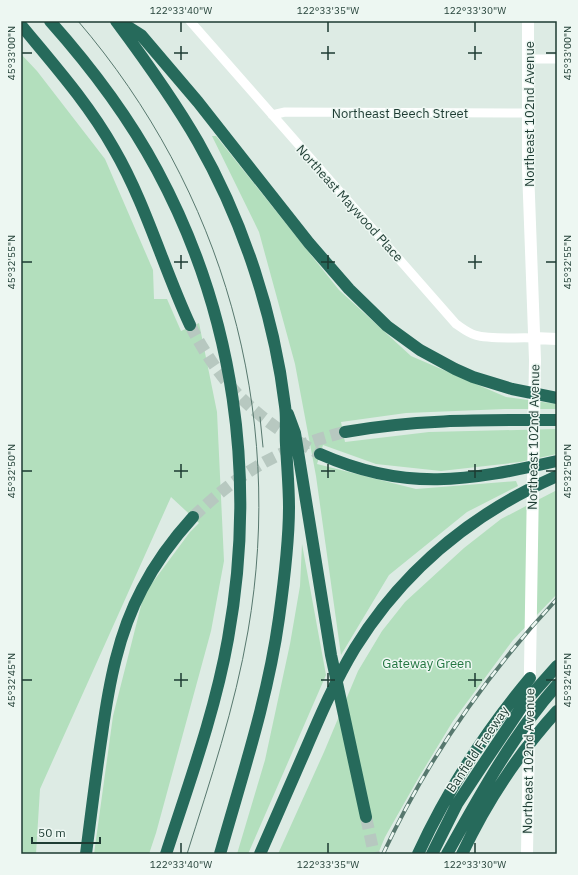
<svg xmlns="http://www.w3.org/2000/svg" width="578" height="875" font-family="'IBM Plex Sans',sans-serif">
	<rect width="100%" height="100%" fill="#ddebe4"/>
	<path fill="#b3dfbd" d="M21,54L37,71L105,159L153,270L154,299H167L181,331L199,323L217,412L224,561L211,631L156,833L149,854H94L113,716L144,594L190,532L199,523L171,497L40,789L36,854H21Z
		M212,136H216L339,290L411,356L506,397L557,404V409H505L406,413L341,422L345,442L429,432L557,429V454L520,462L441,471L376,464L323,445L317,464L416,489L516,481L518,486L467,512L389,575L341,655L316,476L295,364L259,232Z
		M557,490V594L513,640L453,721L419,777L385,837L378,854H278L324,752L358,671L382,631L405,602L464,548L501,519Z
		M302,544L326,675L248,854H237L265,760L290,644L300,586Z"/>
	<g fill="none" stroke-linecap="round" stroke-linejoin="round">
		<path stroke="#b7c8c0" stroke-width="12" stroke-dasharray="12 6" stroke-linecap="butt" d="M190,325C222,387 258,421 320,454
			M193,517C241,471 280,448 345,432
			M366,817L374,854"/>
		<path stroke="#fff" stroke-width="9" d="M190,21L456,324C462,328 468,333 475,335C491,340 517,337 534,338
			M528,59H557
			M272,115L285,112L528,113"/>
		<path stroke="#fff" stroke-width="12" d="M534,338L557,339
			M527,854L535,360L528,169V21"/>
		<path stroke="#266a5b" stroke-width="12" d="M50,21C91,67 128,116 157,170C235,315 257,478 228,639C215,712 189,783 166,854
			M116,21C145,60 174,100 198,142C243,221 274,315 285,406C287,419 285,432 286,445C287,466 289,487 289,507C289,544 284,582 279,618C268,698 242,776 220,854
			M119,21L141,35L198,102L309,243L349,289L387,326L420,350L455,369L473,377L512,389L557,398
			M21,25C54,65 88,103 114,149C146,204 163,267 190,325
			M288,414L295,433L331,655L366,817
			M345,432C415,419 486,420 557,420
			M320,454C406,492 468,481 557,461
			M86,854C91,814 96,774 102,734C109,684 118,634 142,589C156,562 173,539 193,517
			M260,854C275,820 290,786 305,751C320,716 335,681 355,648C404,569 473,513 557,476
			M418,854C447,791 485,732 530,678
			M432,854L457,804L484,763L525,702L557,666
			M447,854C480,795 512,736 557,685
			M462,854C487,801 518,754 557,711"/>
		<path stroke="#57786e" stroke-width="1" d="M78,21C223,190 286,411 248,631C235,707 210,781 187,854
			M260,417L263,447"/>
		<defs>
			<path id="rail" d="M383,854C427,760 486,675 557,599"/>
		</defs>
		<use href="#rail" stroke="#57786e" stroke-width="4"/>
		<use href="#rail" stroke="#edf7f2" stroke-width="2.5" stroke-dasharray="8" stroke-linecap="butt"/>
	</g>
	<path fill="none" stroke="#1d3b32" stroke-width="1.5" d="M181,22V32M328,22V32M475,22V32M181,46V60M328,46V60M475,46V60M22,53H32M174,53H188M321,53H335M468,53H482M546,53H556M181,255V269M328,255V269M475,255V269M22,262H32M174,262H188M321,262H335M468,262H482M546,262H556M181,464V478M328,464V478M475,464V478M22,471H32M174,471H188M321,471H335M468,471H482M546,471H556M181,673V687M328,673V687M475,673V687M22,680H32M174,680H188M321,680H335M468,680H482M546,680H556M181,843V853M328,843V853M475,843V853"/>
	<g text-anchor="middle" stroke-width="3" stroke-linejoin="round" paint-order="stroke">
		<g font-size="13" fill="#1d3b32" stroke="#edf7f2">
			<text x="400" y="118">Northeast Beech Street</text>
			<text transform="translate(529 114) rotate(-90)" y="5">Northeast 102nd Avenue</text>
			<text transform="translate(350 203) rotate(48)" y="5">Northeast Maywood Place</text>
			<text transform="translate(533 437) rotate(-89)" y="5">Northeast 102nd Avenue</text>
			<text transform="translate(477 749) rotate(-56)" y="5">Banfield Freeway</text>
			<text transform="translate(528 761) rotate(-89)" y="5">Northeast 102nd Avenue</text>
		</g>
		<g font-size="13" fill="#237641" stroke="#edf7f2">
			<text x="427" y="668">Gateway Green</text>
		</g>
	</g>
	<rect width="578" height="875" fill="none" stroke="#edf7f2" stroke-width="44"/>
	<path d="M32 837v6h68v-6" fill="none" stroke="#1d3b32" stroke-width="2"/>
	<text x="38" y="837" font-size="12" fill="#1d3b32" stroke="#edf7f2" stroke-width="3" paint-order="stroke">50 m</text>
	<rect x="22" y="22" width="534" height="831" fill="none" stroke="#1d3b32" stroke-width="1.5"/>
	<g font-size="10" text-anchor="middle" fill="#1d3b32">
		<text x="181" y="14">122°33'40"W</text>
		<text x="328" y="14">122°33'35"W</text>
		<text x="475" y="14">122°33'30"W</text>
		<text transform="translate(11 53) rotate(-90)" y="4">45°33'00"N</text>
		<text transform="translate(567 53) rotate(-90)" y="4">45°33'00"N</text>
		<text transform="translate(11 262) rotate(-90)" y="4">45°32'55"N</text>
		<text transform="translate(567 262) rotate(-90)" y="4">45°32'55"N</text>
		<text transform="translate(11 471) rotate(-90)" y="4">45°32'50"N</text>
		<text transform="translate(567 471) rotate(-90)" y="4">45°32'50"N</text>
		<text transform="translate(11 680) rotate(-90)" y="4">45°32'45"N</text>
		<text transform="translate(567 680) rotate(-90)" y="4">45°32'45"N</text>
		<text x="181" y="868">122°33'40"W</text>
		<text x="328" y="868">122°33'35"W</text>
		<text x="475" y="868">122°33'30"W</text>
	</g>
</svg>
